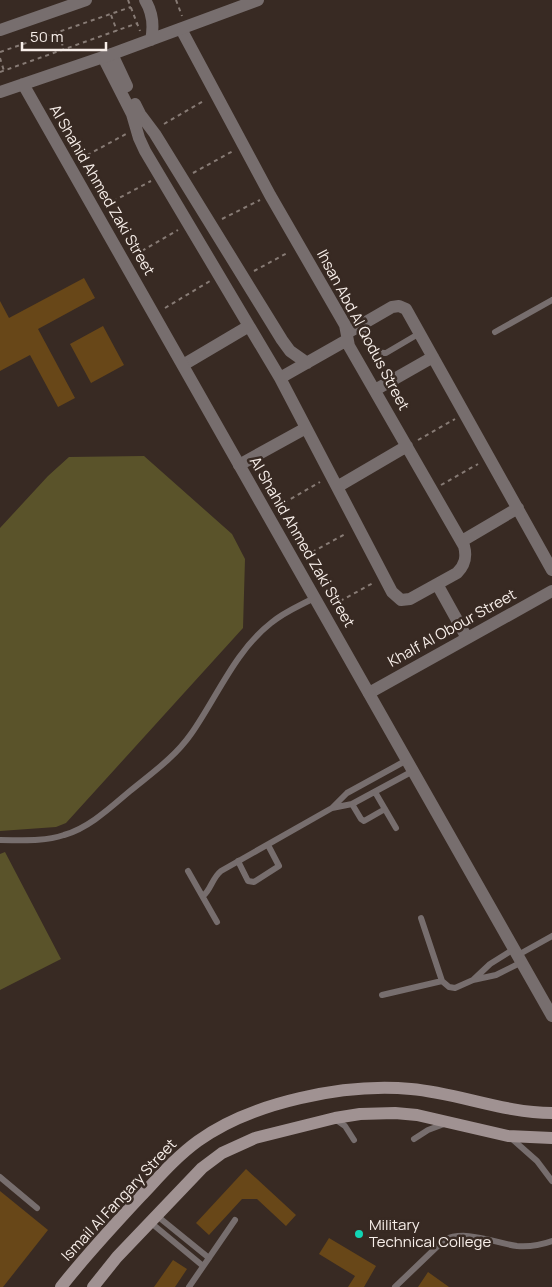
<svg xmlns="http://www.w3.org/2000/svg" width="552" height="1287" font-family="Manrope,sans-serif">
	<rect width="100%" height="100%" fill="#382a23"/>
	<path fill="#5a532a" d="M144,456L232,534L245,559L243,628L66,823L56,827L0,831V528L48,476L69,457Z
		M5,852L61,959L0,990V854Z"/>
	<path fill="#684718" d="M84,278L95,298L38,329L75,398L58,407L30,355L0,371V301L9,318Z
		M103,326L124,365L91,383L70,344Z
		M246,1169L296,1215L286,1226L257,1199H242L209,1235L196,1223Z
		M0,1191L48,1230L3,1287H0Z
		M329,1238L376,1266L364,1287H348L355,1276L319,1254Z
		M173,1260L187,1269L175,1287H154Z
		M428,1272L449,1287H418Z"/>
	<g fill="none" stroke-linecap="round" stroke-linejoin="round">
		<path stroke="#877b75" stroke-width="2" stroke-dasharray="4 4" stroke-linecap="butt" d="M128,0L140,31
			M176,0L182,16
			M111,15L117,31
			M59,34L64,50
			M0,52L131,7
			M0,58L4,71
			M0,72L138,23
			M164,124L205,100
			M80,159L126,134
			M193,173L233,151
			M106,205L151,181
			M222,219L260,200
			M135,255L178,230
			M254,271L289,252
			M165,308L210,281
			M418,440L455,419
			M441,485L478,464
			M277,507L320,482
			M305,556L347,533
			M333,605L373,583"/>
		<path stroke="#776e6e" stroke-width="6" d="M360,325C367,336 372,354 386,353L420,333
			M495,332L552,300
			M375,792L396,828
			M352,804L361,819L364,821L385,809
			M332,808L352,804L413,771
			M0,840C22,840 43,842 64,835C89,828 111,807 130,791C152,773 175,757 191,734C217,697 235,651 271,623C284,612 299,606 314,598
			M238,861L248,881L254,882L279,866L268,845
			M188,871L217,922
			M203,896C211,890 212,878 221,871L332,808L347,793L407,760
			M421,918L442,981L449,987L455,988L473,980L496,975L522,962
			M518,955L552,936
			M473,980L490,964L514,949
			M382,995L442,981
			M335,1119L345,1126L354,1140
			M511,1138L537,1161L552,1181
			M414,1139L428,1130L444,1124
			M0,1177L37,1208
			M156,1215L209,1258
			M150,1222L203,1266
			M189,1287L235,1220
			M395,1287L444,1240C466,1229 494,1243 517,1246C529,1247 541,1245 552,1241"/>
		<path stroke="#776e6e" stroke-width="12" d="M112,54L127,86
			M103,57L132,114L139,138L145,151L280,378L392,592L401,600L410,599L457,573C465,565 467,557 464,546L349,346L345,325L270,195L181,29
			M135,104L140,114L155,134L282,340L290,351L307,363
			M347,333L392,307L399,306L406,309L552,570
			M183,365L249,326
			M280,378L347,340
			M375,390L433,357
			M239,465L306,428
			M337,487L407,446
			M462,541L518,508
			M437,584L467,638
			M369,693L552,591"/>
		<path stroke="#776e6e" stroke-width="12" d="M145,0C153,13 154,26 151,40
			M0,30L86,0
			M23,84L552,1016
			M0,92L112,54L258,0"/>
		<path stroke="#a09292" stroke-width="12" d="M61,1287C86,1255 113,1226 141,1196C159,1177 176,1157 198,1141C252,1102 345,1083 411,1089C458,1093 504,1113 552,1113
			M93,1287L117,1257L202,1168L222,1153L255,1138L335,1118L360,1114L395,1113L417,1115L508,1136L552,1138"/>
	</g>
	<circle fill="#11d5b4" stroke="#382a23" stroke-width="2" cx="359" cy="1234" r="5"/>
	<g text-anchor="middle" stroke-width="5" stroke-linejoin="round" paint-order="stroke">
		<g font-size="15" fill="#f8efea" stroke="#382a23">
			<text transform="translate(102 190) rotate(60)" y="5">Al Shahid Ahmed Zaki Street</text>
			<text transform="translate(363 330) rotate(62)" y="5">Ihsan Abd Al Qodus Street</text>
			<text transform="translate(302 542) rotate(60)" y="5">Al Shahid Ahmed Zaki Street</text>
			<text transform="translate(452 628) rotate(-29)" y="5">Khalf Al Obour Street</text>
			<text transform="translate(119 1200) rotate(-47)" y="5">Ismail Al Fangary Street</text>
		</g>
		<g font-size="15" fill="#f8efea" stroke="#382a23" text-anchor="start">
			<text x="369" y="1230">Military<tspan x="369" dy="17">Technical College</tspan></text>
		</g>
	</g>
	<path d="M22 42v8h84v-8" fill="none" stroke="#f8efea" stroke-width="2.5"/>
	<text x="30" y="42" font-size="15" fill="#f8efea" stroke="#382a23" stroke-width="4" paint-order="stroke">50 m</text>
</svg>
